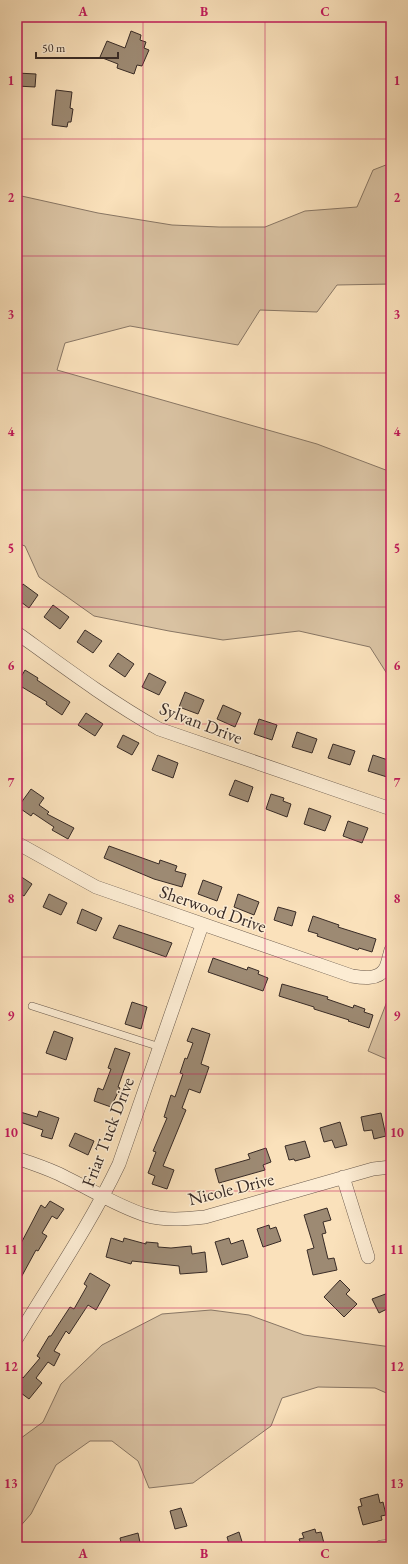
<svg xmlns="http://www.w3.org/2000/svg" width="408" height="1564" font-family="'EB Garamond',serif">
	<rect width="100%" height="100%" fill="#fae1bb"/>
	<filter id="stains"><feTurbulence type="fractalNoise" baseFrequency=".005" numOctaves="4"/><feColorMatrix values="0 0 0 0 .2 0 0 0 0 .09 0 0 0 0 .02 0 0 0 .5 -.17"/></filter>
	<radialGradient id="worn" r=".72"><stop offset=".6" stop-color="#630" stop-opacity="0"/><stop offset="1" stop-color="#630" stop-opacity=".3"/></radialGradient>
	<path fill="#d9c2a2" stroke="#887664" d="M391,163V284L337,285L317,312L260,310L238,345L130,326L65,343L57,370L317,444L391,472V680L370,647L299,631L223,640L169,631L94,616L39,577L25,546L17,543V195L98,213L172,225L219,227H265L305,211L357,207L373,170Z
		M391,991V1061L368,1051Z
		M211,1310L249,1315L304,1335L391,1347V1395L375,1388L318,1387L282,1398L271,1426L193,1483L149,1488L138,1461L112,1441H90L56,1465L31,1514L17,1530V1441L43,1422L61,1384L102,1345L162,1314Z"/>
	<path fill="#9d8a73" stroke="#382b26" d="M131,31L141,35L140,40L146,42L144,48L149,50L142,66L137,65L134,74L117,68L118,64L100,57L107,41L125,48Z
		M17,73L36,74L35,87L17,86Z
		M56,90L72,92L70,108L73,109L71,122H68L67,127L52,125Z
		M23,584L38,595L29,608L17,599V593Z
		M53,605L69,617L60,629L44,617Z
		M85,630L102,641L93,653L77,642Z
		M118,653L134,664L125,677L109,666Z
		M25,670L38,678L37,680L70,702L62,715L46,704L47,702L17,684Z
		M149,673L166,682L159,695L142,687Z
		M185,692L204,700L198,714L179,707Z
		M223,705L241,713L235,727L217,719Z
		M86,713L103,724L95,736L78,725Z
		M259,719L277,725L272,740L254,734Z
		M297,732L317,739L312,753L292,747Z
		M123,735L139,743L132,755L117,747Z
		M333,744L355,751L350,765L328,758Z
		M158,755L178,763L173,778L152,770Z
		M373,755L391,761L387,777L368,771Z
		M235,780L253,787L248,802L229,795Z
		M31,789L44,798L39,805L49,812L47,814L74,828L68,839L52,830L54,827L33,813L31,816L18,807Z
		M271,794L284,798L283,801L291,804L287,817L266,809Z
		M309,808L331,816L325,831L304,824Z
		M348,821L368,828L362,843L343,836Z
		M109,846L159,864L160,860L177,866L175,871L186,874L182,887L154,879L104,858Z
		M17,874L32,884L24,896L17,892Z
		M203,880L222,887L217,901L198,894Z
		M49,894L67,903L61,915L43,907Z
		M238,894L259,902L254,915L234,907Z
		M278,907L296,912L292,926L274,920Z
		M82,909L102,918L96,931L77,923Z
		M313,916L339,925L338,927L376,939L372,952L359,948L358,950L317,936L318,934L308,931Z
		M119,925L172,943L166,957L113,938Z
		M213,958L247,970L248,967L259,971L258,974L268,978L263,991L208,972Z
		M282,984L328,997L327,999L353,1008L354,1005L365,1009L364,1012L373,1015L369,1028L348,1021L349,1020L314,1009V1007L279,996Z
		M132,1002L147,1007L141,1029L125,1024Z
		M192,1028L210,1034L201,1064L209,1067L200,1093L189,1089L182,1108L186,1110L163,1166L174,1170L167,1189L152,1184L155,1176L148,1173L156,1152L153,1151L167,1118L164,1117L171,1095L175,1097L183,1074L180,1073L185,1058L187,1059L193,1043L187,1041Z
		M54,1031L73,1038L66,1060L46,1053Z
		M115,1048L130,1053L118,1087L120,1088L111,1107L94,1101L98,1088L103,1090L111,1069L108,1068Z
		M17,1111L37,1117L39,1111L59,1118L52,1139L41,1136L43,1130L17,1121Z
		M381,1113L386,1136L374,1139L372,1130L364,1131L361,1117Z
		M340,1122L347,1145L335,1148L332,1140L324,1142L320,1128Z
		M75,1133L94,1141L88,1155L69,1146Z
		M305,1141L310,1157L295,1161L294,1159L289,1160L285,1146Z
		M266,1148L271,1162L263,1165L265,1170L219,1183L215,1169L250,1159L248,1154Z
		M50,1201L64,1209L57,1219L52,1216L42,1233L47,1236L38,1251L36,1250L17,1285V1251L41,1205L45,1208Z
		M327,1208L331,1220L323,1222L326,1233L322,1234L328,1259L334,1258L337,1270L313,1275L307,1250L314,1248L304,1215Z
		M269,1225L270,1229L276,1227L281,1241L263,1247L257,1229Z
		M111,1238L123,1242L124,1238L146,1244V1242L158,1243V1247L171,1248L191,1246L192,1254L205,1252L207,1272L180,1274L179,1266L132,1261L131,1264L106,1257Z
		M229,1238L231,1244L243,1240L248,1257L222,1265L215,1242Z
		M90,1273L110,1285L96,1310L88,1305L69,1334L66,1331L54,1351L60,1354L54,1366L48,1362L36,1378L42,1383L29,1399L17,1390V1383L22,1377L23,1378L40,1358L37,1356L49,1336H51L70,1307L74,1309L87,1286L84,1284Z
		M340,1280L350,1290L346,1294L357,1304L344,1317L324,1297Z
		M391,1292V1307L379,1313L372,1299Z
		M378,1494L380,1503L383,1502L386,1515L381,1516L382,1520L363,1525L358,1507L362,1506L360,1499Z
		M181,1508L187,1526L175,1529L170,1511Z
		M315,1529L316,1533L321,1532L325,1547H302L299,1539L304,1538L302,1533Z
		M239,1532L243,1545L230,1547L227,1537Z
		M138,1533L141,1547H122L120,1538Z"/>
	<g fill="none" stroke-linecap="round" stroke-linejoin="round">
		<defs>
			<path id="service" d="M32,1006L160,1047"/>
			<path id="minor" d="M17,633C64,667 109,701 159,729L391,809
				M17,843L96,887L352,976C363,978 378,980 385,969C388,964 389,956 391,950
				M17,1158C33,1164 50,1169 65,1177C92,1190 117,1206 145,1215C165,1221 185,1219 205,1217L373,1169L391,1167
				M343,1177L368,1257
				M17,1338C52,1280 90,1225 119,1164L202,925
				M381,1547L391,1546"/>
		</defs>
		<use href="#service" stroke="#68584b" stroke-width="8"/>
		<use href="#minor" stroke="#68584b" stroke-width="14"/>
		<use href="#service" stroke="#fcecd3" stroke-width="7"/>
		<use href="#minor" stroke="#fcecd3" stroke-width="13"/>
	</g>
	<path fill="none" stroke="#c2185b" stroke-width="1" stroke-opacity="0.55" d="M143,17V1547M265,17V1547M17,139H391M17,256H391M17,373H391M17,490H391M17,607H391M17,724H391M17,840H391M17,957H391M17,1074H391M17,1191H391M17,1308H391M17,1425H391"/>
	<g text-anchor="middle" stroke-width="3" stroke-linejoin="round" paint-order="stroke">
		<g font-size="18" fill="#382b26" stroke="#fcecd3">
			<text transform="translate(201 723) rotate(21)" y="6">Sylvan Drive</text>
			<text transform="translate(213 909) rotate(19)" y="6">Sherwood Drive</text>
			<text transform="translate(108 1132) rotate(-69)" y="6">Friar Tuck Drive</text>
			<text transform="translate(231 1189) rotate(-14)" y="6">Nicole Drive</text>
		</g>
	</g>
	<rect width="408" height="1564" fill="none" stroke="#fae1bb" stroke-width="44"/>
	<path d="M36 52v6h82v-6" fill="none" stroke="#382b26" stroke-width="2"/>
	<text x="42" y="52" font-size="12" fill="#382b26" stroke="#fcecd3" stroke-width="3" paint-order="stroke">50 m</text>
	<rect x="22" y="22" width="364" height="1520" fill="none" stroke="#c2185b" stroke-width="1.5"/>
	<g font-size="13" text-anchor="middle" font-weight="bold" fill="#c2185b">
		<text x="83" y="16">A</text>
		<text x="204" y="16">B</text>
		<text x="325" y="16">C</text>
		<text x="11" y="85">1</text>
		<text x="397" y="85">1</text>
		<text x="11" y="202">2</text>
		<text x="397" y="202">2</text>
		<text x="11" y="319">3</text>
		<text x="397" y="319">3</text>
		<text x="11" y="436">4</text>
		<text x="397" y="436">4</text>
		<text x="11" y="553">5</text>
		<text x="397" y="553">5</text>
		<text x="11" y="670">6</text>
		<text x="397" y="670">6</text>
		<text x="11" y="787">7</text>
		<text x="397" y="787">7</text>
		<text x="11" y="903">8</text>
		<text x="397" y="903">8</text>
		<text x="11" y="1020">9</text>
		<text x="397" y="1020">9</text>
		<text x="11" y="1137">10</text>
		<text x="397" y="1137">10</text>
		<text x="11" y="1254">11</text>
		<text x="397" y="1254">11</text>
		<text x="11" y="1371">12</text>
		<text x="397" y="1371">12</text>
		<text x="11" y="1488">13</text>
		<text x="397" y="1488">13</text>
		<text x="83" y="1558">A</text>
		<text x="204" y="1558">B</text>
		<text x="325" y="1558">C</text>
	</g>
	<rect width="100%" height="100%" filter="url(#stains)"/>
	<rect width="100%" height="100%" fill="url(#worn)"/>
</svg>
